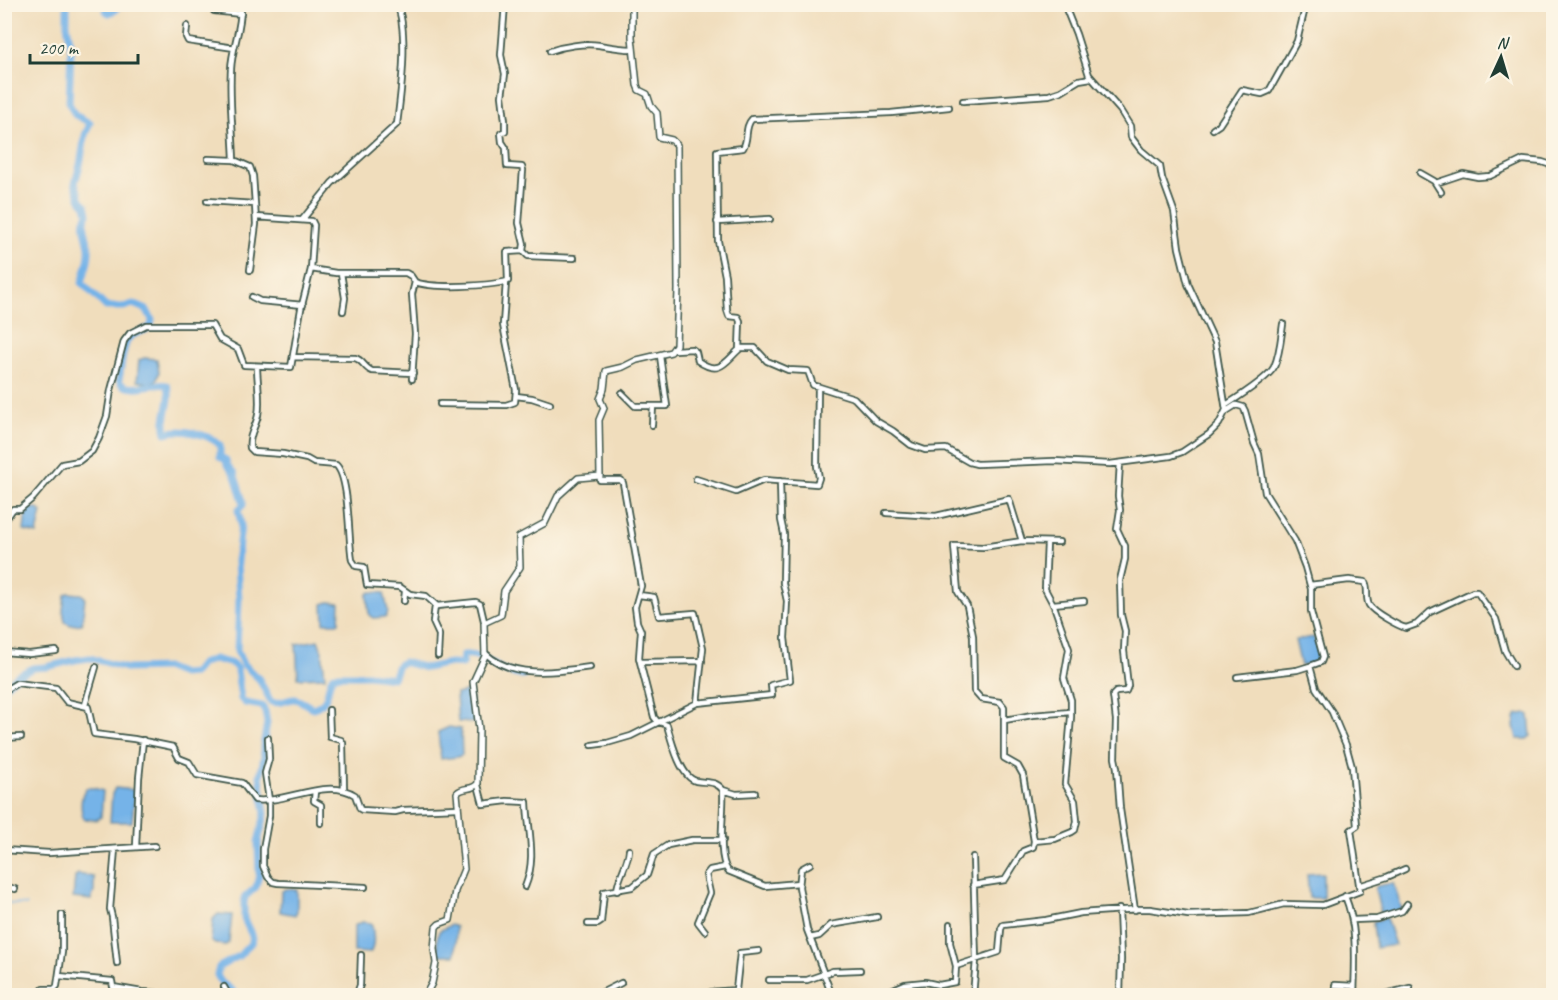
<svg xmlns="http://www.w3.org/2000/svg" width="1558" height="1000" font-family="Caveat,sans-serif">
	<rect width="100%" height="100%" fill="#fcf5e5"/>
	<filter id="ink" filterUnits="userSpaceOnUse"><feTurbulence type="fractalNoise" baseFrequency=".0167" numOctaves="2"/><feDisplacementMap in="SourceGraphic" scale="12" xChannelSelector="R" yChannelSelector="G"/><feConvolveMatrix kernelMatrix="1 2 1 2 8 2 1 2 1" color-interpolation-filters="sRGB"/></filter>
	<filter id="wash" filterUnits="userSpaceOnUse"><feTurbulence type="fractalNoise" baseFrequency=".008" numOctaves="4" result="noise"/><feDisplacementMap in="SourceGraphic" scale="24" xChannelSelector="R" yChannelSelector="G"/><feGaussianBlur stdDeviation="1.35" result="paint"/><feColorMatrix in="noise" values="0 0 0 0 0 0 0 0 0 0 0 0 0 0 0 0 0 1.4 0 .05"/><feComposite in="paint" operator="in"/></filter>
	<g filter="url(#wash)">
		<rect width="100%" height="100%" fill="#f0ddbc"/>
		<path fill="#75b3e8" stroke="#4a788e" stroke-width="1.5" d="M144,358L157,359L159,373L156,381L149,383L137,381L139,360Z
			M29,508H36L42,512L37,534L24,531L26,512Z
			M370,592L384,593L388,611L386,617L373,618L369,615L367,595Z
			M68,593L81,594L85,597L82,624L70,625L65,622L63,610L65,595Z
			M329,602L340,603L339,623H324L323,604Z
			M1314,637L1320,661L1301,666L1295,640Z
			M318,640L322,651L325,677L298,678L296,644Z
			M471,690L474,723L458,722L456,694Z
			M1526,713L1529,715L1531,736L1527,739H1517L1514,726L1516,715Z
			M449,727L461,729L462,755L457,757L441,759L438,732Z
			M94,788L103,791L101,817L96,820L84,819C80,811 80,795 86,788Z
			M115,788L135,790L132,822H110L112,794Z
			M1323,873V898H1309L1307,874Z
			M78,874L94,877V892L91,900L73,898L75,877Z
			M1393,883L1402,909L1381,915L1375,889L1377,886Z
			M285,889L297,890V911L295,915L280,912L281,892Z
			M218,914L232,915L229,942L226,945L215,944L211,941L213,919Z
			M1386,918L1395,945L1376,948L1373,924L1374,921Z
			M362,922L371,923C374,931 375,946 370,953L354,952V926Z
			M451,925L456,927L455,955H438L437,939L439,931Z"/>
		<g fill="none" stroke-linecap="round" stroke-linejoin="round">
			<path stroke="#75b3e8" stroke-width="1.5" d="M4,903L27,905"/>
			<path stroke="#75b3e8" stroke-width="7" d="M67,4V24L71,48L69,103L75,115L90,123L85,135L80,165L75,183L81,200L86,205L88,214C80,223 88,237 89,248C90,260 85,271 82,283L106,307H124L133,304L147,310L152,320L151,326C145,332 136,332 130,337C123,343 121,370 119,380C125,396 154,381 167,385C174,400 161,417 166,433C181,428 209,434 220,445V457L226,460L227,465L234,473L243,501V505L238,510L241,524L237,561L239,600L237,651L243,664L259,679L271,702C284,705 287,698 295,699C302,700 307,706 313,708C334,701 324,685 334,675H369L393,678L398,665L403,662L426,668L450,663L462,664L463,655C486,652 500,676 523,675
				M107,4L106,11L109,13L116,10L118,4
				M4,687L17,676L33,668L47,667L75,660L90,658L128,669L167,668L182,674L194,673L201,664L214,659L233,664L237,669L241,699L245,703L262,706L265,711L267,723L263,746L264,757L260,776L265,814L258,842L259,875L256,887L245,897L244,902V919L253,938L251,943L239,956L219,967L217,975L221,982L233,991V996"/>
		</g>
	</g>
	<g filter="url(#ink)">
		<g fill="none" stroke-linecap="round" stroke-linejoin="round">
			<defs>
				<path id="minor" d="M214,11L241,14
					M187,26L186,37L188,41L234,48
					M550,51C564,46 584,43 599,45C611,47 620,49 633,49
					M963,101L1049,95L1061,91L1079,80L1091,78
					M1213,129L1219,125L1242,90L1262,94L1269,91L1297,41L1306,4
					M208,159L234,160L250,167L253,176L255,204
					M234,160C233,130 229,99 231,69C232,46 242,29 241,4
					M1420,173L1434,181L1441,192
					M1436,183L1463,174L1478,177L1490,176L1523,160L1542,162L1554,166
					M207,201L255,204L256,224L250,270
					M302,220L332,183L397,124C401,93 409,32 397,4
					M717,222L770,219
					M523,251L528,256L574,258
					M311,269L336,273H406L411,276L415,282C434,289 489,286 508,281L507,252L523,251L524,244L519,223L523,170L522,167L507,166L506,148L502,142L501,133L505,131V121L502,96L505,74L501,55L505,4
					M341,273L345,298L343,311
					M252,297L260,301L303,305
					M739,349L740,321L738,317L729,316L727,310L725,276L718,241L717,151L743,148C749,139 744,127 752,119L891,113L949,107
					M675,350L692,349L696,352L698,361C721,377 726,360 741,348H755L767,361L788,370L808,371L813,385L854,398L876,421L893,431L911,445L925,450L946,449L969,462L977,464L1054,461L1110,464L1171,456L1182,452L1209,434L1219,424L1226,410L1215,342L1188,284L1179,248L1174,211L1162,178L1160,166L1141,150L1131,137L1130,126L1120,110L1089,75L1076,34L1064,4
					M293,357L355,358C363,360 364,368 372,371L413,373
					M257,366C257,382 261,400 258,415C256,427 248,435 250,448L254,452L283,454L307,459L314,463L336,465C350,478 348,539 352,560L356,566L364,567L367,585L400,587L410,594L426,596L437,606L476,602L480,604L484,621
					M412,379L415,334L412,294L415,282
					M622,393L635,406H667L660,356
					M516,396L532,398L550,404
					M440,404L506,405L515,402L516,390L503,325L506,282
					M1226,405C1237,398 1269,377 1274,367C1280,354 1281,338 1283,324
					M652,425L653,406
					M1120,463L1118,496L1120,510L1117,529L1125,546V559L1120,580L1121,615L1125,631L1124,651L1128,686L1126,691L1116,692L1113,695L1116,720L1115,758L1117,768L1120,809L1135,910
					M600,476V480H621L623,483L641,586L635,607L637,622L641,631L639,658L654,717L657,721L667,725C671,739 680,777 696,781C707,783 715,780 723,790C725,810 716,855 728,871L765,886L799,883
					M696,479L736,492L764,480L817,484L819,478L817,466L818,387
					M886,513L936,516L1009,499L1022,541
					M4,522L13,509H20L33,498L62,464L79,461L92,451L99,438L107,416L111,390L124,341L130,333L146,325H212L220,339L238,349L244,365L291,367L301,309L311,269L314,225L312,221L256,217
					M1310,585L1349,580L1365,582C1369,589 1365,598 1369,605C1373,612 1398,626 1406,628L1417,624L1430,612L1473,592H1477L1496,619L1505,651L1514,666
					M639,595L654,597L659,616L695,613L703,648L697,703
					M404,601L405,592
					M1053,604L1084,601
					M435,606L433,622L439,635L438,656
					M4,652L29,654L56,651
					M485,653C512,679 556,672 590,667
					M640,662L702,661
					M1237,677L1297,670L1310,666
					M4,691L17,683L56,688L67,702L88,707L94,734L134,739L173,747L179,758L189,762L197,775L242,783L255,800C285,804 327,777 355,795L360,809L362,810L395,812L403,810L458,808
					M85,705L96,667
					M329,710L330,737L341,740L343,743L344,790
					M1005,720L1032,715L1071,712
					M4,738L21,737
					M268,738L269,759L265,773L269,800V816L263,849V866L268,877L273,882L278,883L365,887
					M592,745L607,743L631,736L697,703L772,695L771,685L790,680L785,638L787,601L783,583L784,534L781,520L780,481
					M478,785L483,804L507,801L527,802C528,832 537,858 525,887
					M723,790L736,794L755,793
					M315,791L314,801L321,805V823
					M1034,841L1055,839L1072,832L1075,830L1077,821L1075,801L1065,784L1071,717V700L1064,678L1069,649L1054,606L1045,589L1047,543
					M136,847L139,778L143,740
					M115,849L110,909L112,917L117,963
					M4,850L49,853L155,846
					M810,864L801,869L799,887L807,930L824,974
					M973,885L1005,880L1023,851L1033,847L1034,841L1023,775L1018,766L1004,758V707L1000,702L981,699L974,691L973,636L967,606L958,592L954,546L983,547L1022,541L1059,542
					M4,886L15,889
					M1359,886L1387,877L1405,869
					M617,891C618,876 628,865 629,850
					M1345,896C1358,928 1355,961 1354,996
					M1119,909L1121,959L1120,996
					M1353,920L1377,919L1402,911L1407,904
					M588,924H598L601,922L604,892L632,887L647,875L654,854L668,845L692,840H723
					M705,931L698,922L710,893L706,875L710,870L725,867
					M810,938L819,936L831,925L877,917
					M956,966L999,952L1001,929L1003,925L1046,920L1081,913L1138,909H1150L1188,915L1249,913L1284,904L1323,905L1360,891L1351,830L1357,826L1352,767L1346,745L1332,712L1316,688L1310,666L1321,662L1323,657L1311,612V589L1305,567L1295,541L1265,493L1259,454L1254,443L1245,411L1243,407L1236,405L1225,412
					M824,974L832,996
					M59,976L112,981L113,987L142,992L205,996
					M769,980H807L833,971L860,970
					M1335,985L1354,986
					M224,987L229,996
					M39,996L43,989H54L57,986L62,952V915
					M356,996L360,985L361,955
					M595,996L621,983
					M708,996L711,992L736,990L740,953L759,951
					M847,996L858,993L882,994L905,984L925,982L939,985L955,982L956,966L950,943V924
					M973,996L976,960L973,857
					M1378,996L1410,988"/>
				<path id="tertiary" d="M425,996L432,983L436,963L434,949L436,927L439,924L450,920L455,891L464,869L457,793C463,786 473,791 478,783L479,729L473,682L485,656L484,623L501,615L504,591L520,567L519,537L545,523L558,496L578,478L600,476L599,420L604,408L600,399L604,389L606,371L623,367L637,360L671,352L676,345L678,290L677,145L672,140L659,137L657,113L651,106L647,94L639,90L637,85L632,37V4"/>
			</defs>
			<use href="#minor" stroke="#3e5548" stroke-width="8"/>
			<use href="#tertiary" stroke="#3e5548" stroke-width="8"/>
			<use href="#minor" stroke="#fff" stroke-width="4.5"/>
			<use href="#tertiary" stroke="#fff" stroke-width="5"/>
		</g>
	</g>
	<rect width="1558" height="1000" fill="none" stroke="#fcf5e5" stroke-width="24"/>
	<g transform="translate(1501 57) rotate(4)" stroke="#fcf5e5" stroke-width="4.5" paint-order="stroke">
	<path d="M0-4.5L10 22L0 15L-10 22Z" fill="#1f3d34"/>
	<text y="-9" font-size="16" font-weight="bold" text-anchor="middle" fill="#1f3d34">N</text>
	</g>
	<path d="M30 54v9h108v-9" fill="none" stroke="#1f3d34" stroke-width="3"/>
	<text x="39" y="54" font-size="18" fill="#1f3d34" stroke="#fcf5e5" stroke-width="4.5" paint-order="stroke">200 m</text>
</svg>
